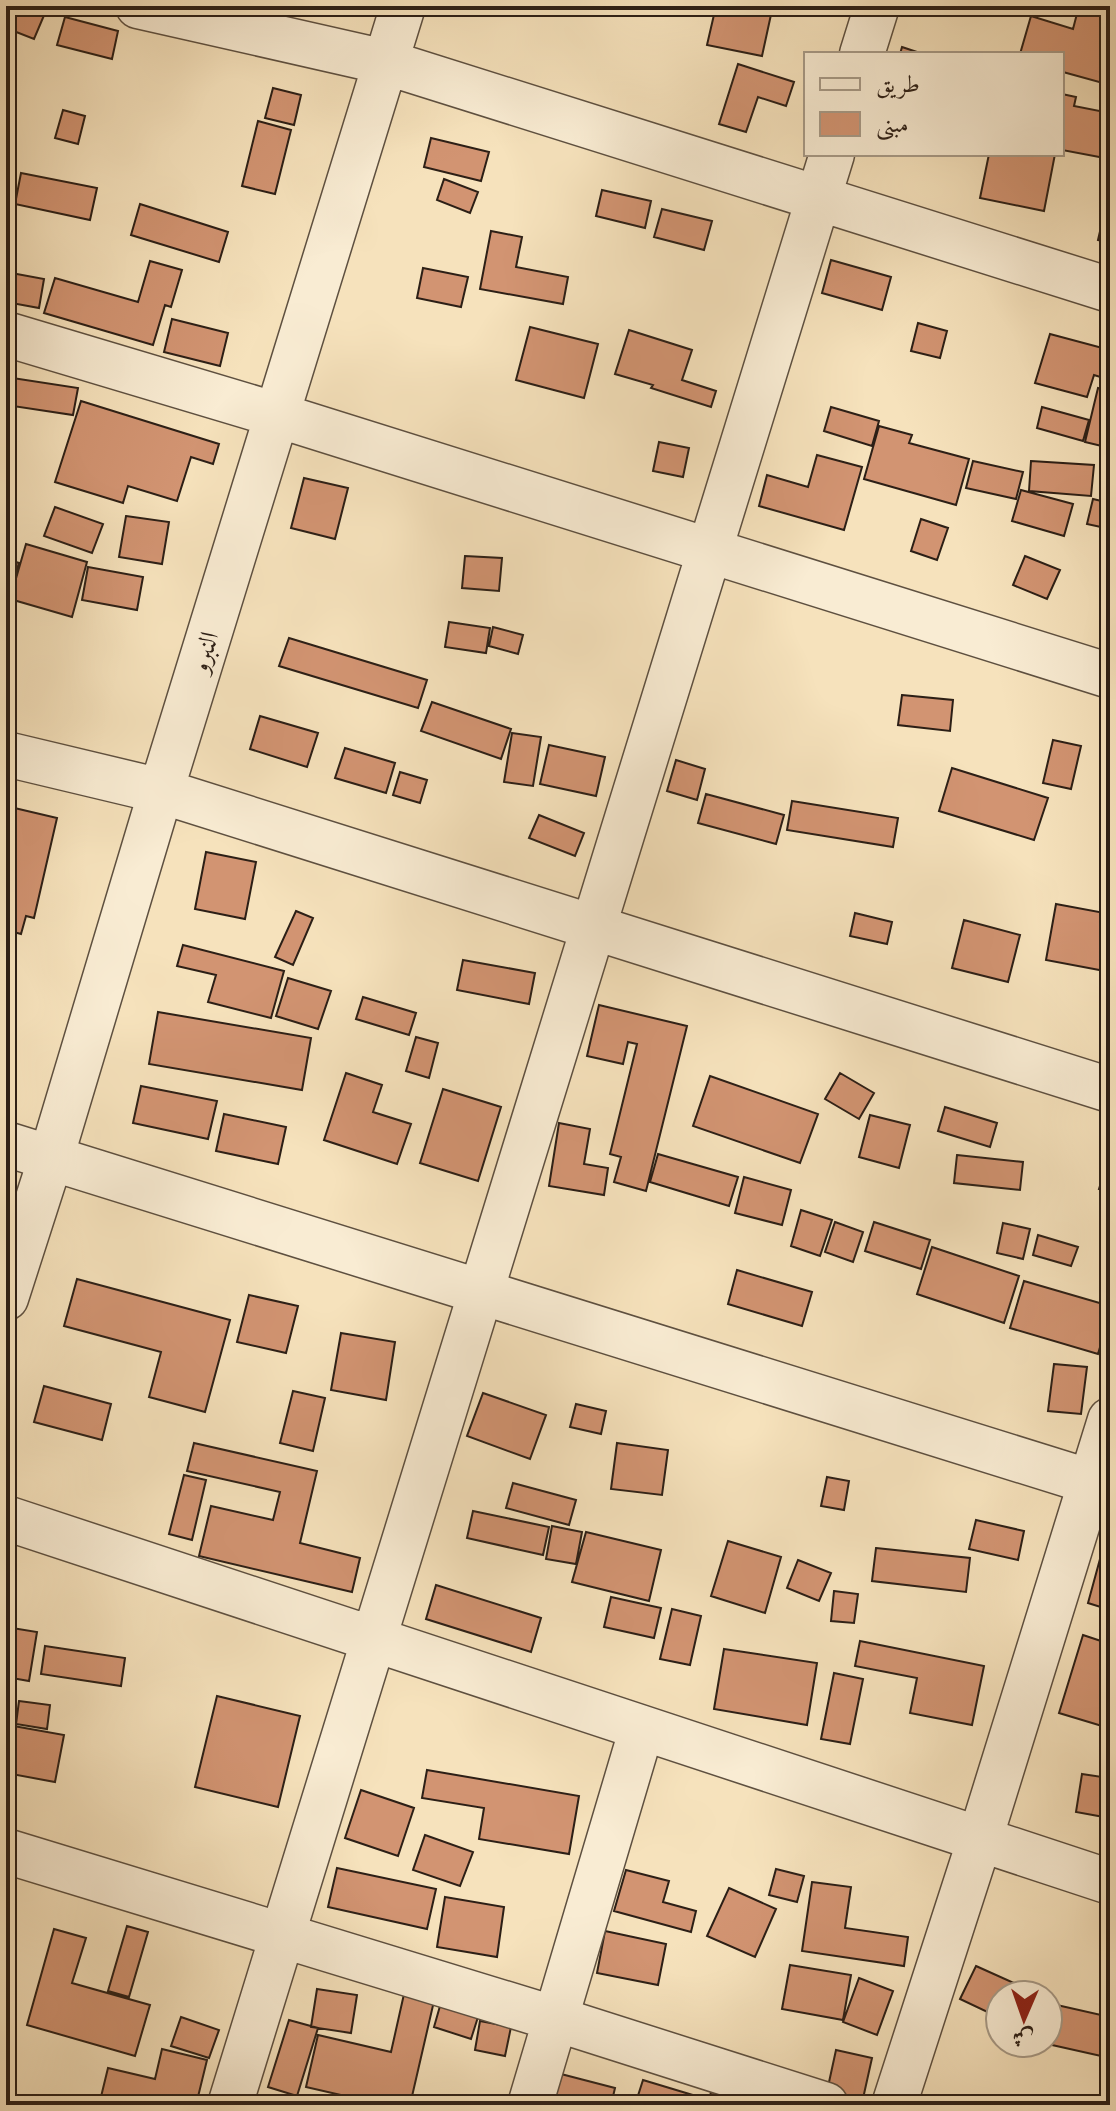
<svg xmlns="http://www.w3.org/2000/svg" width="1116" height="2111" font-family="'Gentium Book Plus',Amiri,serif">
	<rect width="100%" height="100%" fill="#f6e2bc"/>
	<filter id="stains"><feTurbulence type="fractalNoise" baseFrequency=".0025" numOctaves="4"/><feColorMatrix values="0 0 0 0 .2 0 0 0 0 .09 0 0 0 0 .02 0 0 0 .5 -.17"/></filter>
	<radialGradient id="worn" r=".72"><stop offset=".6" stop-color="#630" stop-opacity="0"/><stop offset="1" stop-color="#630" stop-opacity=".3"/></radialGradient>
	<path fill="#d29472" stroke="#2c1f16" stroke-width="2" d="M6,6H26L45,13L34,39L6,28Z
		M716,6H752L772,10L762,56L707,45Z
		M1079,6H1110L1106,21L1110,22V85L1063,72L1062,75V54H1020L1031,16L1073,29Z
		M65,17L118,31L112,59L57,45Z
		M902,47L923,54H900Z
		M738,64L794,82L786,106L758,97L746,132L719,124Z
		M273,88L301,95L294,125L265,118Z
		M1062,94L1076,97L1074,106L1110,113V159L1062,150Z
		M6,99L13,100L6,143Z
		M63,110L85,116L78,144L55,138Z
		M258,121L291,130L275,194L242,186Z
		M431,138L489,152L481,181L424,167Z
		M989,154H1055L1044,211L980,198Z
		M21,173L97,188L90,220L15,204Z
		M444,179L478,192L470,213L437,200Z
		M602,190L651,201L645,228L596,216Z
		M1107,201L1110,202V243L1098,240Z
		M140,204L228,232L219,262L131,235Z
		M662,209L712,221L704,250L654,237Z
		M491,231L522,237L516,267L568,277L563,304L480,289Z
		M831,260L891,277L882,310L822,293Z
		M150,261L182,270L171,307L165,305L153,345L44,313L55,278L138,302Z
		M423,268L468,277L461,307L417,298Z
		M6,272L44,279L39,308L6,302Z
		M172,319L228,333L220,366L164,352Z
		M918,323L947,331L940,358L911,351Z
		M530,327L598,344L584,398L516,380Z
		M629,330L692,350L682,380L716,391L711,407L651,388L653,385L615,374Z
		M1050,334L1110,350V380L1094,375L1087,397L1035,383Z
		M6,377L78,388L73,415L6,405Z
		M1098,388L1110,391V448L1085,442Z
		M81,401L219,444L213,464L191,457L177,501L128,486L123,503L55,482Z
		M831,407L879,421L872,446L824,431Z
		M1042,407L1089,420L1083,441L1037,428Z
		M879,426L912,435L909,443L969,459L956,505L864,479Z
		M659,442L689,448L683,477L653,471Z
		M817,455L862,467L844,530L759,506L767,475L808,487Z
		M973,461L1023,472L1016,499L966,488Z
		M1031,461L1094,465L1091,496L1029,491Z
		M304,478L348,488L335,539L291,528Z
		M1021,490L1073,504L1064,536L1012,521Z
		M1093,499L1110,503V529L1087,524Z
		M55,507L103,524L92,553L44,536Z
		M126,516L169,522L162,564L119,557Z
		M921,519L948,528L937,560L911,551Z
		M26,544L87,562L72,617L10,599Z
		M465,556L502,558L499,591L462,588Z
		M1025,556L1060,570L1047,599L1013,585Z
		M6,559L19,563L6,602Z
		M88,567L143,577L137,610L82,600Z
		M1110,594V618L1103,616Z
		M449,622L490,628L486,653L445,647Z
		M493,627L523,635L518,654L489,646Z
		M289,638L427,680L418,708L279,666Z
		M902,695L953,700L950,731L898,725Z
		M432,702L511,729L501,759L421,731Z
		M260,716L318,733L307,767L250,749Z
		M512,733L541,737L533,786L504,782Z
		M1053,740L1081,746L1071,789L1043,783Z
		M549,745L605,757L596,796L540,784Z
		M345,748L395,763L386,793L335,778Z
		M676,760L705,769L697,800L667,791Z
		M952,768L1048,798L1034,840L939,811Z
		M400,772L427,780L420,803L393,795Z
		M706,794L784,815L776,844L698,823Z
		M792,801L898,818L893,847L787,830Z
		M6,806L57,818L34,918L26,916L21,934L6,930Z
		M539,815L584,833L575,856L529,838Z
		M206,852L256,862L245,919L195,909Z
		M1056,904L1110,914V972L1046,960Z
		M296,911L313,918L293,965L275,957Z
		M855,913L892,922L887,944L850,936Z
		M964,920L1020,935L1008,982L952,968Z
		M183,945L284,971L271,1018L208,1002L216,975L177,966Z
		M463,960L535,973L529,1004L457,990Z
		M288,978L331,991L318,1029L276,1016Z
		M363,997L416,1013L409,1035L356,1019Z
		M599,1005L687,1026L646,1191L614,1182L621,1157L610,1154L637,1044L628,1042L623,1064L587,1056Z
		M158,1012L311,1038L302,1090L149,1064Z
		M416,1037L438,1043L429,1078L406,1071Z
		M346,1073L382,1085L373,1112L411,1124L397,1164L324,1140Z
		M840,1073L874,1093L859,1119L825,1099Z
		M710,1076L818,1114L800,1163L693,1126Z
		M141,1086L217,1101L208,1139L133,1123Z
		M443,1089L501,1107L478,1181L420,1163Z
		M945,1107L997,1123L990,1147L938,1131Z
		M224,1114L286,1127L278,1164L216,1151Z
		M870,1115L910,1125L899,1168L859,1157Z
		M559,1123L590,1129L584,1164L608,1168L604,1195L549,1186Z
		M658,1154L738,1177L729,1206L650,1182Z
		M957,1155L1023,1162L1020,1190L954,1183Z
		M1109,1157H1110V1192L1099,1189Z
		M744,1177L791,1190L782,1225L735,1213Z
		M801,1210L832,1220L820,1256L791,1246Z
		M835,1222L863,1232L853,1262L825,1252Z
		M874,1222L930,1240L921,1269L865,1251Z
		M1003,1223L1030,1229L1023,1259L997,1253Z
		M1038,1235L1078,1247L1071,1266L1033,1255Z
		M932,1247L1019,1276L1004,1323L917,1294Z
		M737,1270L812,1292L802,1326L728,1304Z
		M77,1279L230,1320L205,1412L149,1397L161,1352L64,1326Z
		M1024,1281L1110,1306V1313L1098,1354L1010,1328Z
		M249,1295L298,1306L286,1353L237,1342Z
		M341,1333L395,1342L386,1400L331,1390Z
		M1054,1364L1087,1367L1081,1414L1048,1411Z
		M44,1386L111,1404L102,1440L34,1422Z
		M293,1391L325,1398L313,1451L280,1443Z
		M483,1393L546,1415L530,1459L467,1436Z
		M576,1404L606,1411L601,1434L570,1427Z
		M194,1443L317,1471L300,1543L360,1558L352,1592L199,1556L211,1506L273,1520L280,1492L187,1471Z
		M617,1443L668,1450L662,1495L611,1489Z
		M184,1475L206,1480L192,1540L169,1534Z
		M827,1477L849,1481L844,1510L821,1506Z
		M513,1483L576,1500L569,1525L506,1508Z
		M473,1511L549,1527L543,1555L467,1538Z
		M976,1520L1024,1531L1018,1560L969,1549Z
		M552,1526L582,1532L576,1564L546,1559Z
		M586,1532L661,1550L649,1601L572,1582Z
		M728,1541L781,1557L765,1613L711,1596Z
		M876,1548L970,1558L966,1592L872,1581Z
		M1100,1559L1110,1562V1610L1088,1603Z
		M798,1560L831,1573L819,1601L787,1588Z
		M436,1585L541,1618L531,1652L426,1619Z
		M834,1591L858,1594L854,1623L831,1621Z
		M611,1597L661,1608L654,1638L604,1627Z
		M672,1609L701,1616L690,1665L660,1659Z
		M6,1627L37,1632L29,1681L6,1677Z
		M1083,1635L1110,1644V1702L1102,1726L1059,1713Z
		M860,1641L984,1666L972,1725L910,1713L917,1678L855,1666Z
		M45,1646L125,1658L121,1686L41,1674Z
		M724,1649L817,1663L807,1725L714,1709Z
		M834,1673L863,1679L850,1744L821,1739Z
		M217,1696L300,1716L278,1807L195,1787Z
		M19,1701L50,1705L47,1729L16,1724Z
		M8,1725L64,1735L55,1782L6,1773V1737Z
		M427,1770L579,1796L569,1854L479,1839L484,1808L422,1798Z
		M1082,1774L1109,1778L1104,1817L1076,1812Z
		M361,1790L414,1808L398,1856L345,1838Z
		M425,1835L473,1852L460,1886L413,1870Z
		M337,1868L436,1889L427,1929L328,1907Z
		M776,1869L804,1876L797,1902L769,1895Z
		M626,1870L669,1881L663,1902L696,1911L691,1932L614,1911Z
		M812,1882L851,1887L845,1928L908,1937L904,1966L802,1951Z
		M729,1888L776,1909L755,1957L707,1936Z
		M445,1897L504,1907L497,1957L437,1947Z
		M127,1926L148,1932L129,1997L108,1991Z
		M54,1929L86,1938L72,1983L150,2005L135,2056L27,2025Z
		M605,1931L666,1944L658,1985L597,1973Z
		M790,1965L851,1975L843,2020L782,2009Z
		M976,1966L1027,1989L1024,1995H1000V2018L960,1999Z
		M859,1978L893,1991L877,2035L843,2022Z
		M317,1989L357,1995L351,2033L311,2027Z
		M404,1994L434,2001L410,2105H376V2103L306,2087L318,2035L391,2052Z
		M1048,2003L1110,2017V2058L1043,2043H1048Z
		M6,2004L15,2006L10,2031L6,2030Z
		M440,2006L478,2017L471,2039L434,2027Z
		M181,2017L219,2030L209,2058L171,2046Z
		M289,2020L318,2028L297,2096L268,2087Z
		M480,2021L511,2027L505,2056L475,2050Z
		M162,2049L207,2060L196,2105H145L121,2099L119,2105H99L108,2068L155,2079Z
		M836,2050L872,2058L862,2103L826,2096Z
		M561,2074L615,2088L611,2105H553Z
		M643,2080L706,2099L705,2105H635Z
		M711,2092L737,2099L735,2105H708Z"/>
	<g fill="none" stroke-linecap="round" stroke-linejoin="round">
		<defs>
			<path id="minor" d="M138,6L385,62L1110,290
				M862,54L877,6
				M6,334L277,415L1110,676
				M6,754L161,791L1110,1090
				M6,1144L1110,1488
				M6,1298L51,1158L161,791L403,6
				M6,1518L1110,1882
				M6,1851L556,2019L826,2105
				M230,2105L832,154
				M530,2105L642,1728
				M894,2105L980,1839L1110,1420"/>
		</defs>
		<use href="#minor" stroke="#5e5040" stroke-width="47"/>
		<use href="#minor" stroke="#f9ecd3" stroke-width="44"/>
	</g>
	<g text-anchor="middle" stroke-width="8" stroke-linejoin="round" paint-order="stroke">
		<g font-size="26" fill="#2c1f16" stroke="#f9ecd3">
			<text transform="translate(204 652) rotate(-73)" y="9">النبرو</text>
		</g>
	</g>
	<rect width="1116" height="2111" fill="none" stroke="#f6e2bc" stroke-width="32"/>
	<rect x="8" y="8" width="1100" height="2095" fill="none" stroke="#2c1f16" stroke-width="4"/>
	<rect x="16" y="16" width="1084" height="2079" fill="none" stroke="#2c1f16" stroke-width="2"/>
	<rect x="804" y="52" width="260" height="104" fill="#f9ecd3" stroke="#a79a87" stroke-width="2"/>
	<rect x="820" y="78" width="40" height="12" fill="#f9ecd3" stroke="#a79a87" stroke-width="2"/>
	<text x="876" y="92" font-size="24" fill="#2c1f16">طريق</text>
	<rect x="820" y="112" width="40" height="24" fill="#d29472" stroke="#a79a87" stroke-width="2"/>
	<text x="876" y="132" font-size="24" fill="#2c1f16">مبنى</text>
	<g transform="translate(1024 2019) rotate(182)"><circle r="38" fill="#f9ecd3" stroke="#a79a87" stroke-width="2"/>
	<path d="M0-6L14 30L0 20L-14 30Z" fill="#8f2418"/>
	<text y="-12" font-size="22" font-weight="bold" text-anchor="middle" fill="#2c1f16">ش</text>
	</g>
	<rect width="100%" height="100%" filter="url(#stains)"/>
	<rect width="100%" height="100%" fill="url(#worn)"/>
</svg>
